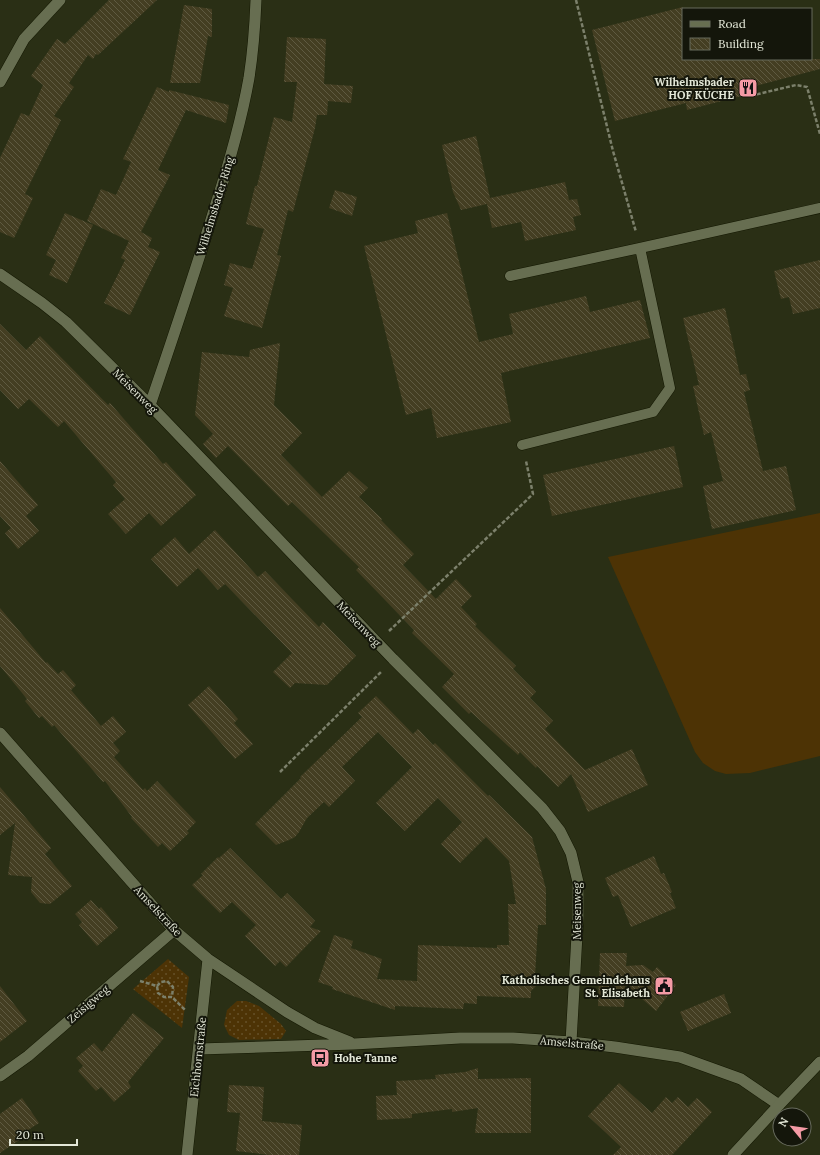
<svg xmlns="http://www.w3.org/2000/svg" width="820" height="1155" font-family="Lora,serif">
	<defs>
		<pattern id="grass-dots" width="8" height="8" patternUnits="userSpaceOnUse"><rect width="8" height="8" fill="#4d3305"/><path d="M2 2h.1M6 6h.1" fill="none" stroke="#665129" stroke-width="1.8" stroke-linecap="round"/></pattern>
		<pattern id="building-back-hatch" width="6" height="6" patternUnits="userSpaceOnUse"><rect width="6" height="6" fill="#443e22"/><path d="M-1 5l2 2M0 0l6 6M5-1l2 2" fill="none" stroke="#5f5a41"/></pattern>
	</defs>
	<rect width="100%" height="100%" fill="#2a2f15"/>
	<path fill="url(#grass-dots)" d="M168,959L189,977L182,1028L133,989Z
		M237,1001H246L259,1006L281,1024L286,1031L281,1039L239,1040L229,1035L224,1025L227,1010Z"/>
	<path fill="#4d3305" d="M820,513V756L750,773L726,774L715,771L703,763L695,752L608,557Z"/>
	<path fill="url(#building-back-hatch)" d="M109,0H157L98,55L96,54L93,59L88,55L69,83L74,87L54,116L61,120L25,194L33,198L14,238L0,232V158L21,113L29,116L43,85L31,76L57,39L65,44Z
		M184,5L212,9V37L208,36L200,83H170Z
		M683,7V59H820V69L740,90L741,96L687,110L686,103L615,121L592,30Z
		M287,37L326,39L324,84L353,86L351,103L328,101L327,115H317L315,128L293,212L288,210L277,255L281,256L262,328L224,316L233,288L224,285L230,263L252,269L264,229L246,224L255,186H257L274,117L292,122L297,82H284Z
		M157,87L169,92V90L229,105L226,123L186,110L158,170L170,175L141,232L152,238L148,247L160,252L130,315L104,303L125,260L121,258L129,241L87,221L101,189L116,195L131,162L123,159Z
		M476,136L490,198L565,182L569,200L577,199L581,215L573,217L576,230L525,241L521,222L492,228L487,204L461,210L453,192L442,145Z
		M335,190L357,197L352,216L329,208Z
		M65,213L93,225L67,283L49,275L56,260L46,255Z
		M447,213L479,342L513,334L509,314L586,296L590,312L640,300L650,338L501,373L511,422L437,438L431,408L406,415L364,246L418,233L415,221Z
		M820,260V308L793,314L789,297L781,299L774,271Z
		M725,308L740,375L746,374L750,390L744,392L763,471L786,466L796,510L712,529L703,486L723,481L711,432L704,435L693,386L699,385L683,318Z
		M0,324L26,350L40,336L108,405L110,403L163,464L166,462L196,495L161,526L149,513L126,534L108,514L125,499L113,485L116,482L64,421L58,427L29,399L18,409L0,390Z
		M280,343L274,405L302,433L281,455L322,497L349,471L368,488L359,497L382,519L381,520L414,554L403,565L436,599L456,579L472,596L461,607L477,624L475,626L516,666L513,669L536,692L530,698L553,721L545,729L585,770L632,749L648,785L588,812L571,774L558,787L537,766L536,768L520,752L518,755L471,712L469,714L442,687L454,674L412,633L414,630L356,570L359,567L292,502L288,506L228,446L216,458L203,444L213,434L195,415L202,352L249,357L250,350Z
		M674,446L683,487L552,516L543,475Z
		M0,461L38,505L26,516L39,531L18,549L5,533L11,528L0,516Z
		M215,530L258,577L265,571L319,627L323,622L356,656L327,685L295,683L290,688L273,672L292,653L225,584L218,590L198,568L177,587L151,559L175,537L189,554Z
		M0,608L46,663L47,662L58,674L63,670L76,685L71,690L101,726L113,716L126,732L113,743L120,751L114,757L143,790L145,788L147,791L157,781L196,822L187,831L189,833L170,851L162,843L158,847L131,818L132,817L105,781L103,782L54,725L52,727L42,716L39,718L25,701L27,699L0,666Z
		M209,686L238,719L234,723L253,744L235,759L188,705Z
		M376,696L413,734L418,729L433,745L435,743L488,796L489,795L532,837L546,889V925H538L535,976L541,981L531,991V998L477,996V1004L464,1003L463,1009L395,1006V1010L332,989L333,987L318,982L334,935L353,941L351,948L382,959L377,979L417,981L418,945L497,948V945H509L508,904H516L509,861L486,837L460,863L441,844L462,822L438,798L405,831L376,803L412,767L378,732L342,767L355,781L329,807L324,802L307,818L299,832L295,837L289,840L276,845L255,824L301,778L300,777L362,717L358,713Z
		M0,787L51,848L45,854L72,886L50,904L40,903L31,892L32,877L8,875L15,823L0,835Z
		M230,848L281,899L287,893L315,921L310,927L321,931L286,967L280,961L275,966L245,936L256,925L232,902L220,913L192,885L203,875L201,874L218,857L219,858Z
		M654,856L661,874L664,873L672,892L670,893L676,908L631,927L618,895L613,897L605,878Z
		M91,900L99,909L101,907L118,928L97,946L79,925L82,922L75,914Z
		M600,953H627L626,966L643,965L653,972L657,967L676,985L656,1011L625,984L624,1007L598,1006Z
		M0,986L27,1021L0,1042Z
		M724,994L731,1013L688,1031L680,1012Z
		M133,1013L164,1038L128,1082L131,1087L114,1102L101,1087L96,1091L78,1071L83,1066L76,1058L94,1043L102,1052Z
		M478,1068V1079L531,1078V1133H475L478,1108L452,1112V1109L412,1114V1118L377,1120L376,1096L397,1095L396,1081L436,1079L435,1075L465,1072Z
		M619,1083L652,1113L666,1097L672,1103L678,1097L688,1107L697,1098L712,1112L672,1155H613L621,1147L588,1116Z
		M229,1085L264,1087L262,1121L302,1125L299,1155H270L236,1151L240,1113L227,1112Z
		M22,1098L39,1123L25,1132L27,1135L0,1153V1114Z"/>
	<g fill="none" stroke-linecap="round" stroke-linejoin="round">
		<defs>
			<path id="service" d="M510,276L640,248L820,208
				M522,445L653,412L670,388L640,248"/>
			<path id="minor" d="M0,82L24,39L60,0
				M0,274L42,303L66,322L150,405L393,659L542,808L560,831L571,853L578,882V917L571,1042
				M150,405C172,340 194,276 214,210C228,167 241,123 249,78C253,52 255,26 256,0
				M0,733L174,930L208,959L287,1012L315,1028L350,1042
				M199,1049L354,1044L460,1038H513L571,1042L615,1047L680,1057L741,1079L779,1105
				M0,1076L28,1056L174,930
				M187,1155L208,959"/>
			<path id="tertiary" d="M733,1155L779,1105L820,1062"/>
		</defs>
		<use href="#service" stroke="#131701" stroke-width="11"/>
		<use href="#minor" stroke="#131701" stroke-width="12"/>
		<use href="#tertiary" stroke="#131701" stroke-width="12"/>
		<path stroke="#7c806b" stroke-width="2.5" stroke-dasharray="4 2" stroke-linecap="butt" d="M576,0L613,151L636,232
			M748,88L754,95L796,85L807,87L820,134
			M389,631L533,494L526,461
			M280,772L382,671
			M140,981L157,986L158,993L164,997H172L185,1010
			M157,986L161,982L167,981L173,987L172,997"/>
		<use href="#service" stroke="#676e51" stroke-width="10"/>
		<use href="#minor" stroke="#676e51" stroke-width="11"/>
		<use href="#tertiary" stroke="#676e51" stroke-width="11"/>
	</g>
	<defs>
		<symbol id="restaurant-square" viewBox="-11 -11 22 22"><rect x="-9" y="-9" width="18" height="18" rx="4" fill="#f49aa5" stroke="#14160b"/><path d="M-5-6h1v4h1v-4h1v4h1v-4h1v5L-1.5 .5V6h-2V.5L-5-1ZM5-6V6H3V1.5H1.5Q1.5-4 5-6Z" fill="#111"/></symbol>
		<symbol id="civic-square" viewBox="-11 -11 22 22"><rect x="-9" y="-9" width="18" height="18" rx="4" fill="#f49aa5" stroke="#14160b"/><path d="M-.6-6.5H3V-4.5H.6V-3L4-1V1h2V6H-6V1h2V-1L-.6-3ZM-1.2 2.5V6h2.4V2.5Z" fill="#111"/></symbol>
		<symbol id="bus-square" viewBox="-11 -11 22 22"><rect x="-9" y="-9" width="18" height="18" rx="4" fill="#f49aa5" stroke="#14160b"/><path d="M-5-6H5V4H4V6H2V4H-2V6H-4V4H-5ZM-3.5-4V0h7V-4ZM-3.5 1.2v1.5H-2V1.2ZM2 1.2v1.5H3.5V1.2Z" fill="#111"/></symbol>
	</defs>
	<g fill-rule="evenodd">
		<use href="#restaurant-square" x="737" y="77" width="22" height="22"/>
		<use href="#civic-square" x="653" y="975" width="22" height="22"/>
		<use href="#bus-square" x="309" y="1047" width="22" height="22"/>
	</g>
	<g text-anchor="middle" stroke-width="4" stroke-linejoin="round" paint-order="stroke">
		<g font-size="11" font-weight="bold" fill="#e3e7d7" stroke="#14160b" text-anchor="end">
			<text x="734" y="86">Wilhelmsbader<tspan x="734" dy="13">HOF KÜCHE</tspan></text>
			<text x="650" y="984">Katholisches Gemeindehaus<tspan x="650" dy="13">St. Elisabeth</tspan></text>
			<text x="334" y="1062" text-anchor="start">Hohe Tanne</text>
		</g>
		<g font-size="11" fill="#e3e7d7" stroke="#14160b">
			<text transform="translate(215 206) rotate(-73)" y="4">Wilhelmsbader Ring</text>
			<text transform="translate(135 391) rotate(45)" y="4">Meisenweg</text>
			<text transform="translate(359 624) rotate(46)" y="4">Meisenweg</text>
			<text transform="translate(158 911) rotate(47)" y="4">Amselstraße</text>
			<text transform="translate(577 911) rotate(-90)" y="4">Meisenweg</text>
			<text transform="translate(88 1004) rotate(-41)" y="4">Zeisigweg</text>
			<text transform="translate(572 1043) rotate(5)" y="4">Amselstraße</text>
			<text transform="translate(198 1057) rotate(-84)" y="4">Eichhornstraße</text>
		</g>
	</g>
	<rect x="682" y="8" width="130" height="52" fill="#14160b" stroke="#676a5d"/>
	<rect x="690" y="21" width="20" height="6" fill="#676e51" stroke="#676a5d"/>
	<text x="718" y="28" font-size="12" fill="#e3e7d7">Road</text>
	<rect x="690" y="38" width="20" height="12" fill="url(#building-back-hatch)" stroke="#676a5d"/>
	<text x="718" y="48" font-size="12" fill="#e3e7d7">Building</text>
	<g transform="translate(792 1127) rotate(299)"><circle r="19" fill="#14160b" stroke="#676a5d"/>
	<path d="M0-3L7 15L0 10L-7 15Z" fill="#f49aa5"/>
	<text y="-6" font-size="11" font-weight="bold" text-anchor="middle" fill="#e3e7d7">N</text>
	</g>
	<path d="M10 1139v6h67v-6" fill="none" stroke="#e3e7d7" stroke-width="2"/>
	<text x="16" y="1139" font-size="12" fill="#e3e7d7" stroke="#14160b" stroke-width="3" paint-order="stroke">20 m</text>
</svg>
